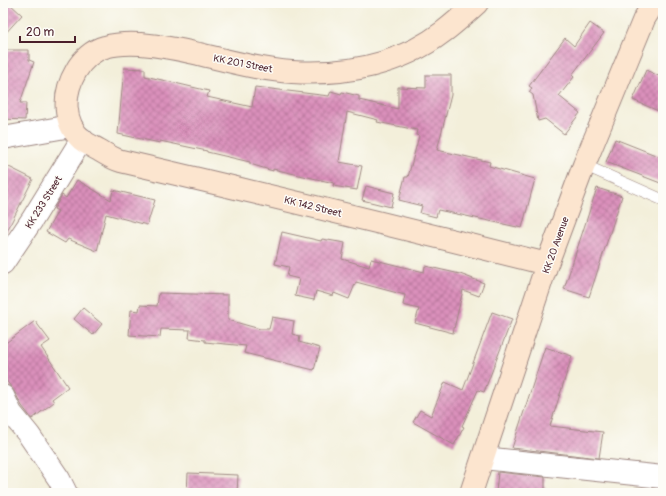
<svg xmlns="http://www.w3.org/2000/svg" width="666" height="496" font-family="Pangolin,sans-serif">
	<defs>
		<pattern id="building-cross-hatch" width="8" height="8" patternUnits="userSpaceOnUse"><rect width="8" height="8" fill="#da90bb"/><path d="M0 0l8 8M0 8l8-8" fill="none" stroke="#b37598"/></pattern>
	</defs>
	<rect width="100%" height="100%" fill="#fdfcf7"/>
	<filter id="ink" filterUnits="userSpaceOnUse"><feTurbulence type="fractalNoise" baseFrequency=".025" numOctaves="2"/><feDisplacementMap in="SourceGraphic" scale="8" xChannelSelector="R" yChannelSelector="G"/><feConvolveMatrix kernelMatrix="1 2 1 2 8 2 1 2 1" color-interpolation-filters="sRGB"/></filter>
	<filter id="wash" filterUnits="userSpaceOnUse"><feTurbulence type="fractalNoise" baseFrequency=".012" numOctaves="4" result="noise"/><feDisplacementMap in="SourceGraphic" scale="16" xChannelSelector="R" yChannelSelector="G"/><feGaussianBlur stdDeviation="0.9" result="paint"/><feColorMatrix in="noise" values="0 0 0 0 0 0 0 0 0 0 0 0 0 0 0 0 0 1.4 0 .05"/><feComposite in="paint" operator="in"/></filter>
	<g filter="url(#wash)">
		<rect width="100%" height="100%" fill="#f3efda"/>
		<g id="blocks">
			<path fill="url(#building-cross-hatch)" d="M3,3H9L22,15L3,36Z
				M590,23L604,33L572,75L574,77L559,96L580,113L564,134L545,119L538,121L533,95L529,92L532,88L529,86L565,38L574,46Z
				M3,50H29V60L34,62L20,103H26L25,120L3,119Z
				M124,68L145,69V76L209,91L207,97L252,107L255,87L329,96L331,91L341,94L342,92L359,96V100L398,109V87L426,88V75H451V95L437,150L490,162L489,166L535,179L522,228L438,210L436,217L420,213L422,206L399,200L405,177H408L419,136L416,135L417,130L377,122L378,120L347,112L339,162L362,166L357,190L333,186L334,183L273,169V171L250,164V162L207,152V151L160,141V143L118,134Z
				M646,70L663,78V113L633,100Z
				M615,139L663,158V184L606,162Z
				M3,164L33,179L3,239Z
				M77,180L111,200L113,190L155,200L147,225L106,214L97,251L68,239L65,243L46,232L58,211L54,209L62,195L66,198Z
				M366,186L394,193L391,207L362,200Z
				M597,188L622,196L589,297L564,289Z
				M282,232L321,241L322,239L345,243L342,259L369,267L371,259L424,272L425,266L460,274L484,283L479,296L463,290L453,333L415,323L419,309L403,305L405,295L356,282L349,299L334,293L333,296L316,291L314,300L295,296L299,279L287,276L289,267L275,264Z
				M159,293L228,295V320L260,329H269L272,317L294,321L292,334L300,336L299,342L320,348L314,370L244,353L246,346L205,342V340L189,338L190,330L161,329L160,337L129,335L131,310L139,311L140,305L157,306Z
				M83,308L102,324L93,335L74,319Z
				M492,312L512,319L484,392L478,390L462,426L464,427L454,445L413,422L420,410L431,416L445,382L463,390Z
				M35,321L50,341L41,347L68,387L52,399L54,402L32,419L22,406L14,391L3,376V345Z
				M545,347L572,356L550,426L603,432L599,458L512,448Z
				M498,472L545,477V493H510L496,492Z
				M188,473L238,475L237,493H187Z"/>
		</g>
	</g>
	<g filter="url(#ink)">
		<use href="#blocks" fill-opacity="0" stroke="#9e8782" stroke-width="1"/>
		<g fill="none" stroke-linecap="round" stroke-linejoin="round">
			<defs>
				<path id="lane" d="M584,165L663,200"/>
				<path id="street" d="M3,138L71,126
					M3,263L32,220L82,139
					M3,396L11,413L29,435L59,479L66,493
					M483,458L663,477"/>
				<path id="secondary" d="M477,3C466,13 455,23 443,32C400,65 345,75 292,72C261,70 229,61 199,54C172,48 133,39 105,47C93,50 82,60 76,71C63,93 62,122 82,140C87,144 94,147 99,150C106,154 113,159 121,161C264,194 406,229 547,264
					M471,493L547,264L584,165L644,19L654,3"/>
			</defs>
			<use href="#lane" stroke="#9e8782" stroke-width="12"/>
			<use href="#street" stroke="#9e8782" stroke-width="24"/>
			<use href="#secondary" stroke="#9e8782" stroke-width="24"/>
			<use href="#lane" stroke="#fff" stroke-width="11"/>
			<use href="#street" stroke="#fff" stroke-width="22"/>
			<use href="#secondary" stroke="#fce5cf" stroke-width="22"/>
		</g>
	</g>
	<g text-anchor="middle" stroke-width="3" stroke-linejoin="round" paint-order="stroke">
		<g font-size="10" fill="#4a1f2b" stroke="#fdfcf7">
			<text transform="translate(243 63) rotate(11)" y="4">KK 201 Street</text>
			<text transform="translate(43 202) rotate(-58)" y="4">KK 233 Street</text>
			<text transform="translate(313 206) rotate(14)" y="4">KK 142 Street</text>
			<text transform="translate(555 245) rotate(-70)" y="4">KK 20 Avenue</text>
		</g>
	</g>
	<rect width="666" height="496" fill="none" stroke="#fdfcf7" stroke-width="16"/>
	<path d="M20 36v6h55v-6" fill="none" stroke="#4a1f2b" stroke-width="2"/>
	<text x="26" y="36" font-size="12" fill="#4a1f2b" stroke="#fdfcf7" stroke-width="3" paint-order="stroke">20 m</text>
</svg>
